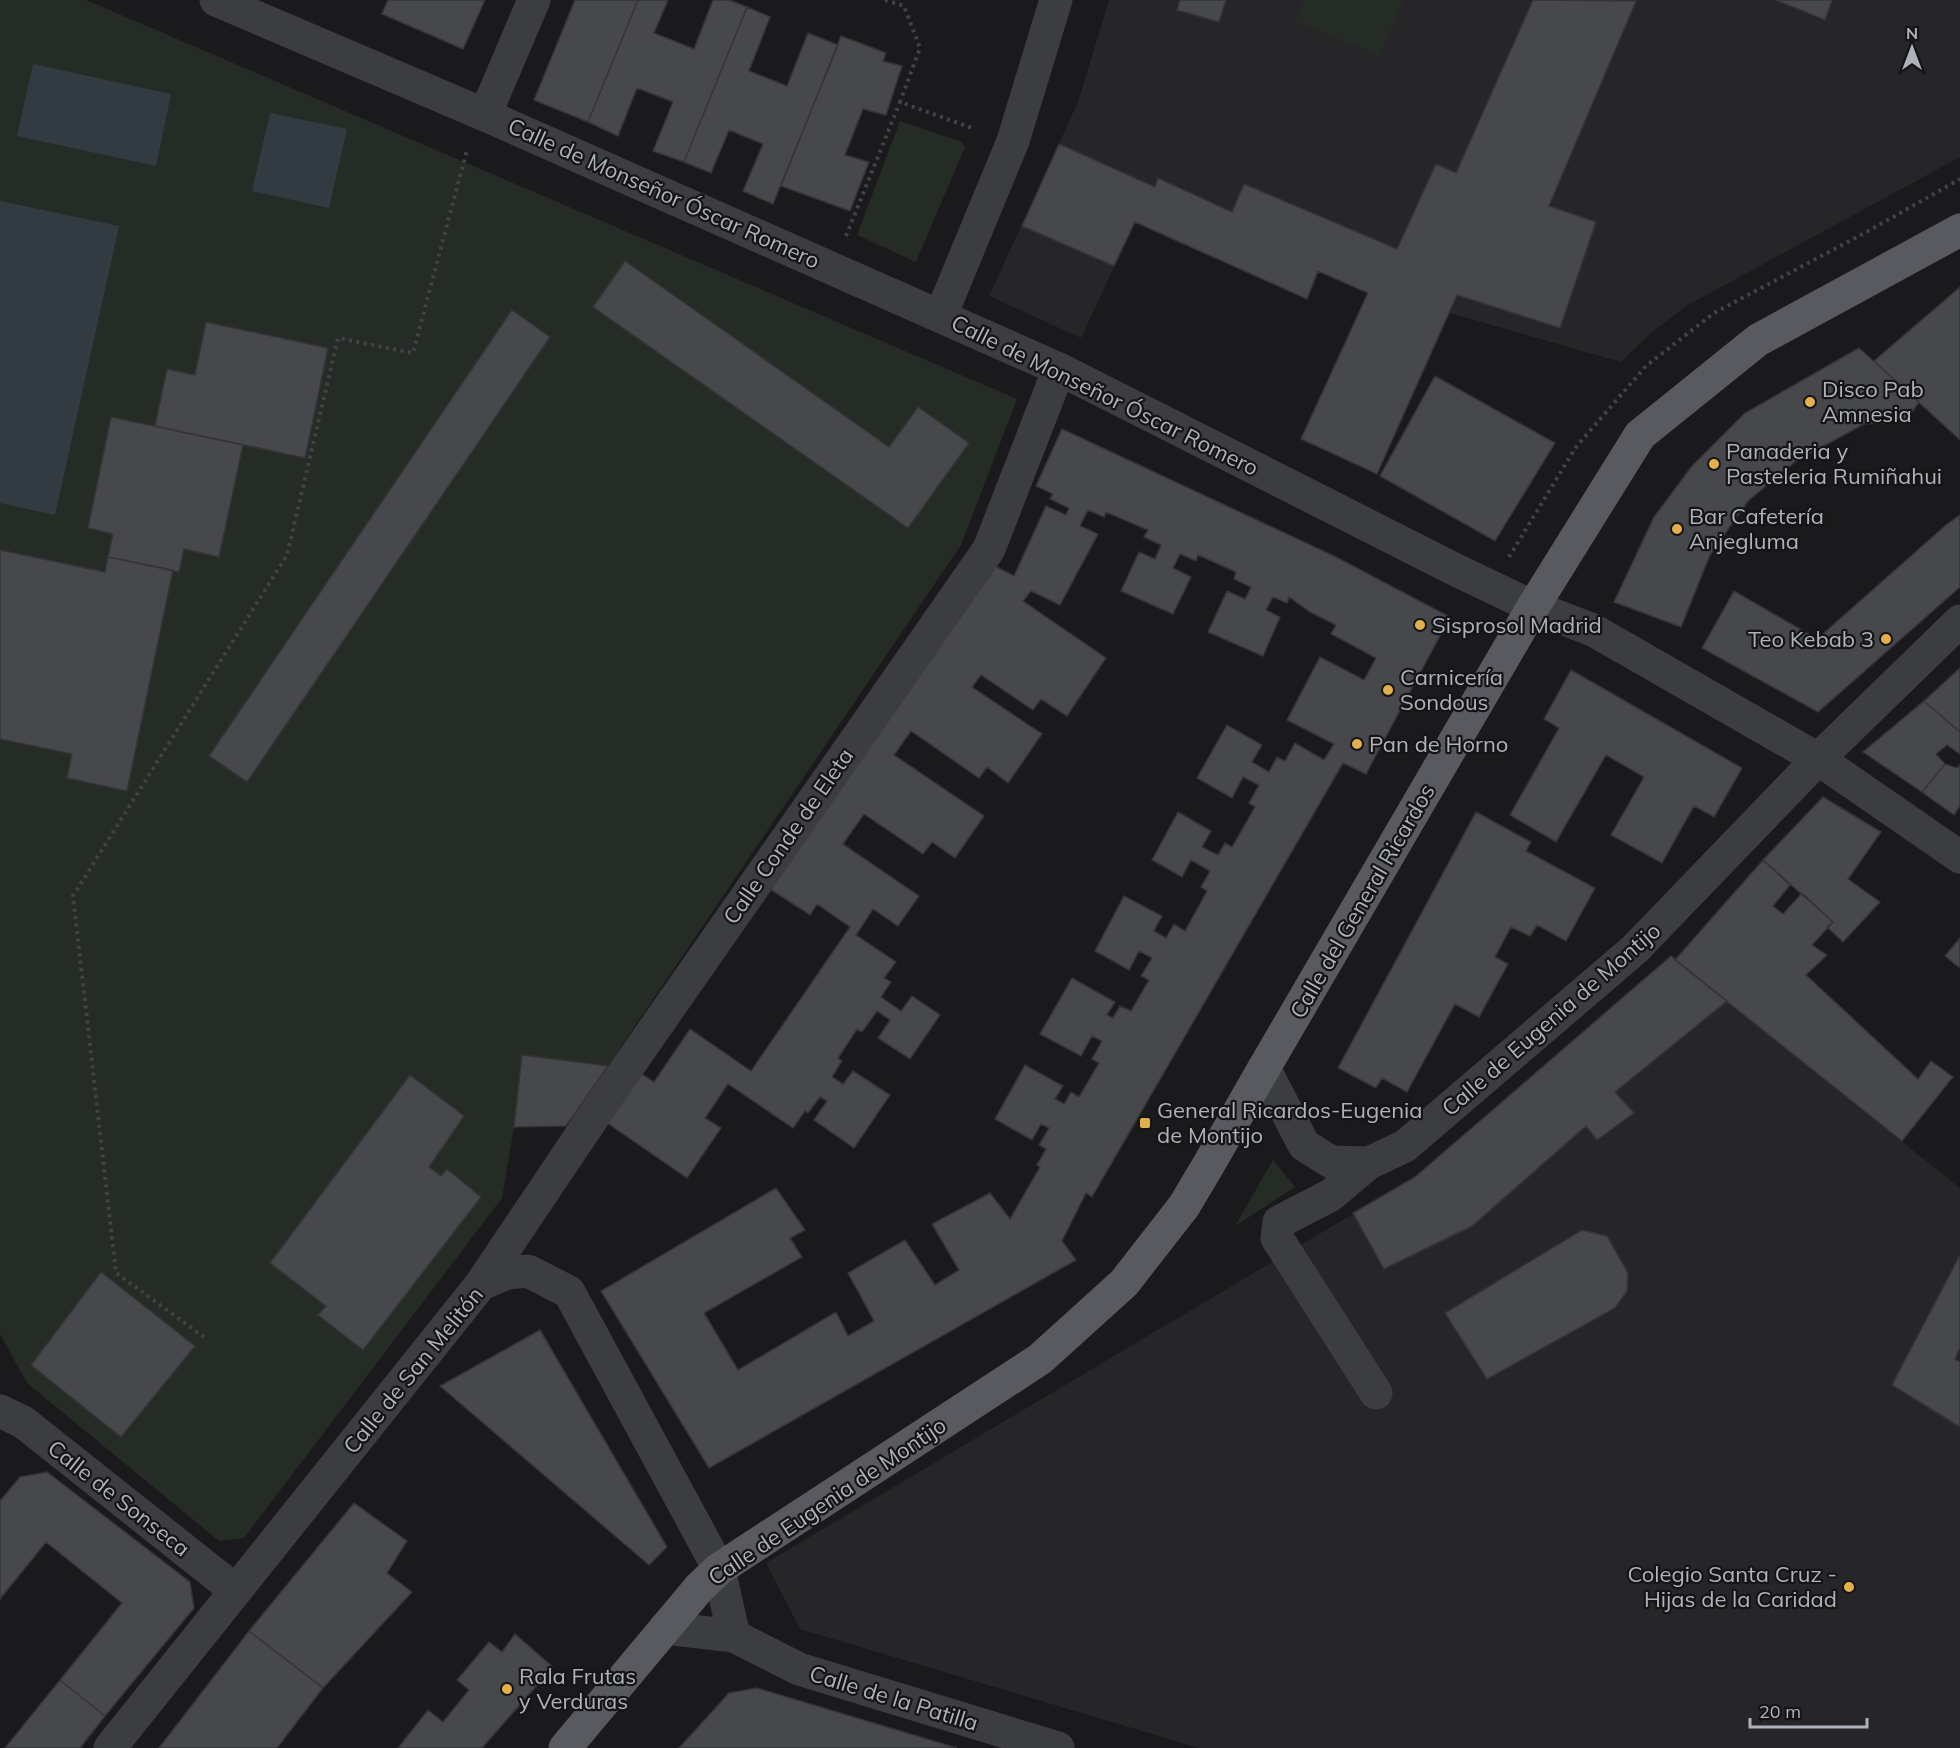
<svg xmlns="http://www.w3.org/2000/svg" width="1960" height="1748" font-family="Mulish,sans-serif">
	<rect width="100%" height="100%" fill="#1a1a1c"/>
	<path fill="#262629" d="M1109,0H1960V157L1686,306L1652,332L1621,362L1450,313L1377,474L1301,439L1367,293L1318,271L1307,299L1135,222L1081,338L989,296L1078,102Z
		M1671,956L1960,1188V1748H1199L800,1629L766,1563L1415,1177Z"/>
	<path fill="#252c26" d="M0,0H86L1017,399L961,545L608,1066L522,1055L514,1127L502,1198L244,1538L219,1541L27,1383L0,1334Z
		M1304,0H1404L1380,56L1295,21Z
		M900,121L962,142L965,147L916,262L857,235Z
		M1273,1160L1295,1187L1235,1226Z"/>
	<path fill="#333b42" d="M33,64L171,94L156,166L17,136Z
		M270,113L347,129L329,208L252,191Z
		M0,201L119,226L55,515L0,503Z"/>
	<path fill="#47484c" stroke="#353538" stroke-width="1.5" d="M388,0H485L463,49L382,14Z
		M575,0H638L588,122L534,100Z
		M638,0H668L654,33L694,49L713,0H729L747,7L684,162L653,151L673,102L637,88L618,136L588,122Z
		M1180,0H1226L1219,22L1177,10Z
		M1533,0L1636,1L1549,206L1596,222L1560,328L1457,295L1377,474L1301,439L1368,293L1318,271L1307,299L1135,222L1114,266L1022,226L1059,144L1155,187L1158,178L1232,212L1244,184L1397,249L1436,164L1456,173Z
		M1776,0H1832L1825,20Z
		M747,7L770,17L749,71L787,86L808,33L838,45L773,204L743,191L763,144L729,130L711,173L684,162Z
		M841,36L886,53L883,61L902,66L886,115L863,109L845,155L869,162L850,211L781,186Z
		M625,261L889,447L918,407L969,443L908,528L593,307Z
		M1960,287V440L1874,361Z
		M512,310L550,337L247,782L209,756Z
		M206,322L328,348L305,458L155,426L167,369L195,375Z
		M1859,348L1919,402L1906,421L1864,424L1796,461L1748,501L1710,555L1681,627L1614,602L1654,517L1692,466L1745,413Z
		M1435,376L1555,443L1495,541L1380,476Z
		M111,417L243,445L219,557L184,549L179,572L108,557L113,534L88,528Z
		M1062,429L1334,556L1450,617L1366,774L1343,763L1092,1197L1086,1193L1062,1241L1076,1260L709,1468L601,1291L776,1188L805,1230L790,1238L802,1257L704,1313L738,1370L836,1312L848,1336L874,1321L848,1273L905,1240L935,1285L959,1270L932,1224L990,1193L1010,1219L1040,1167L1037,1165L1046,1149L1039,1145L1049,1128L1041,1124L1032,1140L995,1119L1025,1065L1063,1086L1055,1099L1064,1104L1071,1092L1079,1097L1099,1063L1092,1059L1102,1041L1092,1036L1081,1056L1040,1034L1072,978L1115,1002L1107,1015L1113,1018L1120,1006L1131,1011L1149,980L1141,976L1152,958L1139,951L1129,970L1095,951L1124,896L1162,916L1154,931L1166,938L1174,924L1185,931L1207,891L1201,887L1210,871L1191,860L1182,877L1152,860L1178,812L1211,831L1202,847L1218,855L1225,843L1232,847L1255,807L1249,803L1259,785L1243,777L1232,798L1197,778L1227,725L1262,745L1252,762L1269,772L1277,757L1285,761L1295,743L1324,760L1334,744L1287,720L1320,657L1364,680L1376,658L1331,634L1336,625L1310,612L1289,597L1287,603L1273,597L1266,610L1280,617L1263,656L1208,632L1227,591L1245,599L1251,587L1234,579L1236,572L1198,555L1196,561L1180,554L1173,568L1191,577L1173,614L1121,591L1139,552L1155,559L1161,545L1144,537L1148,530L1106,512L1104,517L1088,510L1080,526L1098,534L1060,605L1031,591L1023,601L1106,658L1067,716L1041,699L1033,710L981,675L972,687L1042,734L1008,783L987,767L979,778L911,731L894,755L984,816L955,858L932,842L923,854L864,814L843,844L919,896L898,926L873,909L856,935L896,962L884,978L891,982L881,997L901,1011L912,996L940,1015L910,1059L878,1038L890,1020L877,1011L862,1032L857,1029L838,1058L842,1061L832,1077L843,1084L853,1071L890,1095L854,1148L814,1120L827,1101L820,1097L808,1113L805,1111L793,1128L728,1084L705,1118L721,1128L687,1178L603,1120L637,1071L654,1082L690,1029L751,1071L850,927L817,904L810,915L770,889L993,565L1014,576L1046,506L1066,515L1069,508L1050,499L1053,494L1036,486Z
		M1960,515V587L1818,712L1702,648L1734,591L1817,639L1946,525Z
		M0,550L105,572L108,557L173,570L127,791L67,778L72,754L0,739Z
		M1960,668V732L1924,701Z
		M1571,670L1742,768L1714,817L1694,806L1662,863L1611,835L1644,777L1606,755L1556,842L1510,815L1559,728L1544,719Z
		M1924,701L1960,732V754L1947,745L1936,754L1945,764L1922,792L1863,752Z
		M1945,764L1957,768L1960,765V806L1954,815L1922,792Z
		M1823,797L1881,832L1848,879L1880,902L1843,942L1827,927L1833,922L1763,860Z
		M1476,812L1531,842L1526,851L1595,888L1566,941L1537,925L1530,936L1511,927L1495,957L1508,964L1479,1017L1455,1004L1407,1092L1382,1078L1376,1088L1338,1068Z
		M1763,860L1790,885L1773,906L1783,914L1802,893L1833,922L1812,945L1827,955L1806,975L1918,1079L1931,1061L1953,1077L1902,1141L1675,960Z
		M1960,938V968L1945,956Z
		M1671,956L1727,1001L1615,1092L1634,1113L1597,1140L1586,1126L1472,1226L1384,1269L1353,1213L1415,1177Z
		M522,1055L562,1060L608,1066L566,1126L514,1127Z
		M410,1075L464,1116L429,1167L441,1176L447,1169L481,1197L363,1350L318,1315L326,1306L270,1263Z
		M1582,1230L1607,1236L1628,1273L1627,1291L1615,1308L1487,1379L1445,1313Z
		M1960,1255V1348L1955,1359L1960,1362V1427L1892,1385Z
		M101,1272L195,1346L121,1437L31,1365Z
		M540,1330L667,1547L649,1565L440,1386Z
		M47,1472L190,1582L194,1608L105,1716L60,1680L122,1603L46,1542L0,1599V1501L20,1477Z
		M354,1503L407,1541L387,1573L412,1592L323,1688L249,1631Z
		M249,1631L323,1688L277,1748H159Z
		M515,1634L553,1667L482,1748H398L428,1710L443,1722L469,1690L457,1680L489,1642L502,1652Z
		M60,1680L105,1716L80,1748H5Z
		M757,1688L957,1748H679L729,1693Z"/>
	<g fill="none" stroke-linecap="round" stroke-linejoin="round">
		<path stroke="#424348" stroke-width="4" stroke-dasharray="3 4.5" stroke-linecap="butt" d="M885,0L904,6L920,48L900,102L972,128
			M846,236L900,102
			M1509,557L1576,447L1646,366L1714,313L1872,229L1960,179
			M204,1337L116,1273L73,896L287,555L338,338L413,353L467,150"/>
		<path stroke="#3c3d41" stroke-width="33" d="M216,0L485,115L1059,369L1456,570L1533,607L1593,630L1818,759L1960,857
			M485,115L534,0
			M941,315L1013,141L1056,0
			M1264,1068L1304,1145L1331,1162L1369,1163L1405,1146L1635,949L1818,759L1960,621
			M1369,1163L1331,1195L1279,1222L1277,1238L1376,1393
			M481,1284L602,1104L989,549L1059,369
			M0,1411L23,1422L235,1590
			M665,1628L734,1636L799,1669L1058,1748
			M110,1748L481,1284L507,1273L528,1271L569,1292L719,1569L734,1636"/>
		<path stroke="#585a60" stroke-width="33" d="M565,1748L699,1588L719,1569L1040,1359L1124,1283L1184,1206L1209,1164L1264,1068L1533,607L1640,435L1758,340L1960,230"/>
	</g>
	<g fill="#e3b04c" stroke="#151517" stroke-width="2">
		<circle cx="1810" cy="402" r="6"/>
		<circle cx="1714" cy="464" r="6"/>
		<circle cx="1677" cy="529" r="6"/>
		<circle cx="1420" cy="625" r="6"/>
		<circle cx="1886" cy="639" r="6"/>
		<circle cx="1388" cy="690" r="6"/>
		<circle cx="1357" cy="744" r="6"/>
		<rect x="1139" y="1117" width="12" height="12" rx="3"/>
		<circle cx="1849" cy="1587" r="6"/>
		<circle cx="507" cy="1689" r="6"/>
	</g>
	<g text-anchor="middle" stroke-width="4.5" stroke-linejoin="round" paint-order="stroke">
		<g font-size="22" fill="#aeb2bb" stroke="#151517">
			<text transform="translate(664 193) rotate(24)" y="8">Calle de Monseñor Óscar Romero</text>
			<text transform="translate(1105 395) rotate(26)" y="8">Calle de Monseñor Óscar Romero</text>
			<text transform="translate(788 836) rotate(-55)" y="8">Calle Conde de Eleta</text>
			<text transform="translate(1362 901) rotate(-60)" y="8">Calle del General Ricardos</text>
			<text transform="translate(1551 1019) rotate(-41)" y="8">Calle de Eugenia de Montijo</text>
			<text transform="translate(413 1370) rotate(-51)" y="8">Calle de San Melitón</text>
			<text transform="translate(119 1498) rotate(38)" y="8">Calle de Sonseca</text>
			<text transform="translate(827 1501) rotate(-34)" y="8">Calle de Eugenia de Montijo</text>
			<text transform="translate(894 1698) rotate(17)" y="8">Calle de la Patilla</text>
		</g>
		<g font-size="22" fill="#aeb2bb" stroke="#151517" text-anchor="start">
			<text x="1822" y="397">Disco Pab<tspan x="1822" dy="25">Amnesia</tspan></text>
			<text x="1726" y="459">Panaderia y<tspan x="1726" dy="25">Pasteleria Rumiñahui</tspan></text>
			<text x="1689" y="524">Bar Cafetería<tspan x="1689" dy="25">Anjegluma</tspan></text>
			<text x="1432" y="633">Sisprosol Madrid</text>
			<text x="1874" y="647" text-anchor="end">Teo Kebab 3</text>
			<text x="1400" y="685">Carnicería<tspan x="1400" dy="25">Sondous</tspan></text>
			<text x="1369" y="752">Pan de Horno</text>
			<text x="1157" y="1118">General Ricardos-Eugenia<tspan x="1157" dy="25">de Montijo</tspan></text>
			<text x="1837" y="1582" text-anchor="end">Colegio Santa Cruz -<tspan x="1837" dy="25">Hijas de la Caridad</tspan></text>
			<text x="519" y="1684">Rala Frutas<tspan x="519" dy="25">y Verduras</tspan></text>
		</g>
	</g>
	<g transform="translate(1912 48)" stroke="#151517" stroke-width="4.5" paint-order="stroke">
	<path d="M0-4.5L10 22L0 15L-10 22Z" fill="#aeb2bb"/>
	<text y="-9" font-size="16" font-weight="bold" text-anchor="middle" fill="#aeb2bb">N</text>
	</g>
	<path d="M1750 1718v9h117v-9" fill="none" stroke="#aeb2bb" stroke-width="3"/>
	<text x="1759" y="1718" font-size="18" fill="#aeb2bb" stroke="#151517" stroke-width="4.5" paint-order="stroke">20 m</text>
</svg>
